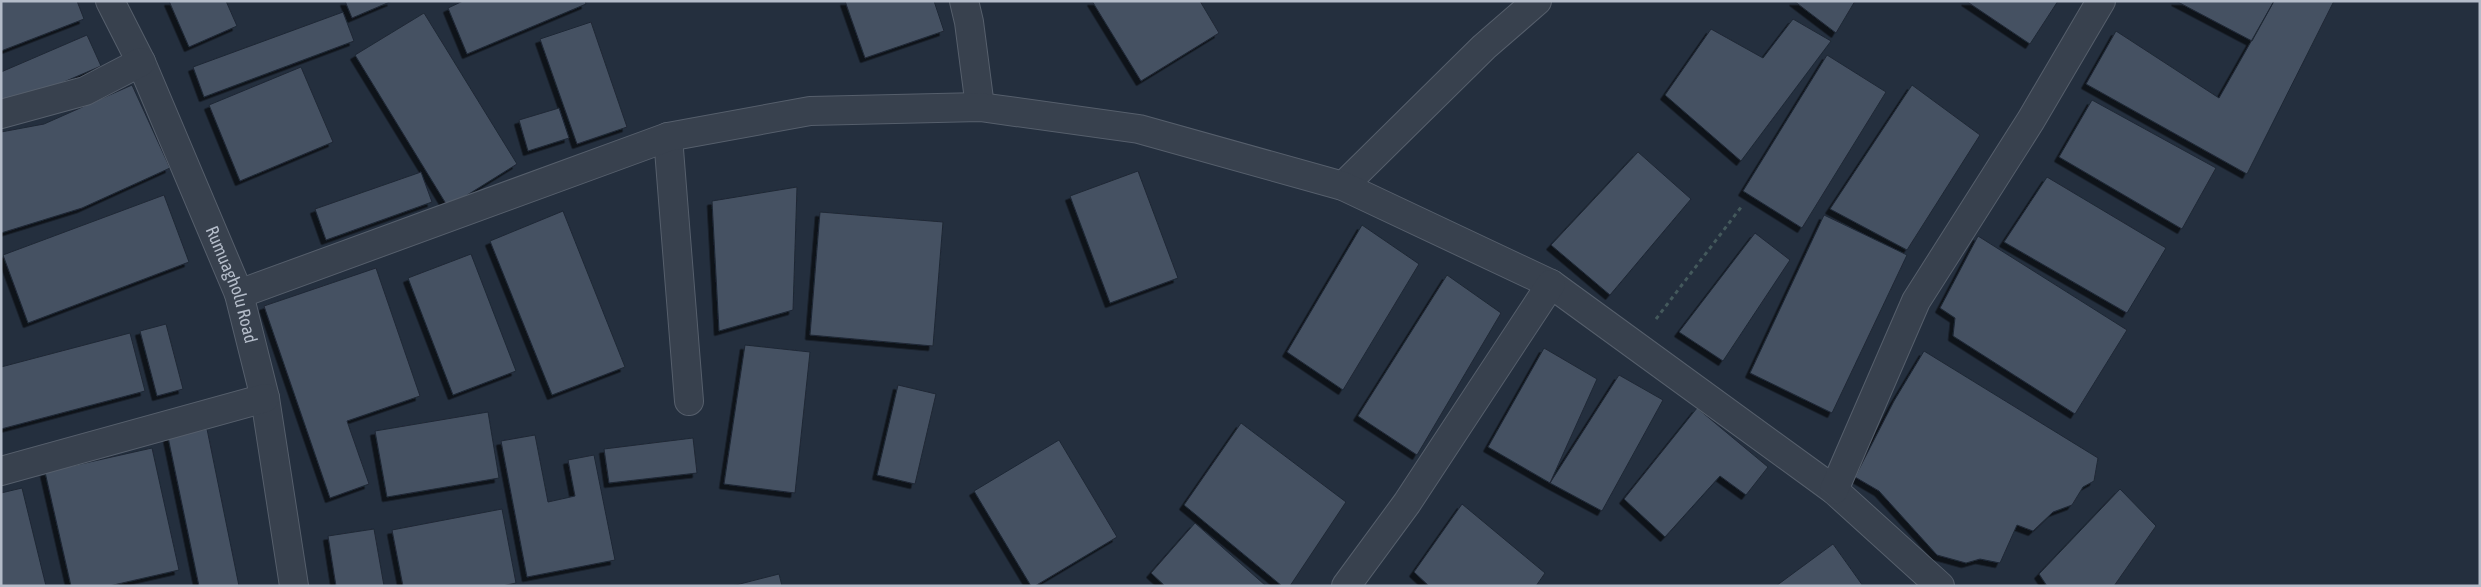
<svg xmlns="http://www.w3.org/2000/svg" width="2481" height="587" font-family="'Asap Condensed',sans-serif">
	<defs>
		<filter id="shadow"><feDropShadow dx="-4.5" dy="4.5" stdDeviation="0" flood-color="#0009"/></filter>
	</defs>
	<rect width="100%" height="100%" fill="#242f3e"/>
	<path fill="#455162" stroke="#1f2835" filter="url(#shadow)" d="M1,1H77L84,19L1,51Z
		M169,1H226L237,26L189,47Z
		M345,1H392L352,18Z
		M463,1H585L586,4L467,54L448,8Z
		M845,1H934L944,31L865,58Z
		M1092,1H1200L1219,33L1141,81Z
		M1794,1H1855L1836,33Z
		M1966,1H2058L2030,44Z
		M2176,1H2274L2252,41Z
		M2274,1H2334L2247,174L2086,84L2116,31L2219,98Z
		M343,12L354,41L204,97L193,67Z
		M424,13L517,164L448,207L355,55Z
		M1793,19L1831,41L1741,161L1665,95L1711,29L1763,58Z
		M591,22L627,127L577,144L540,39Z
		M87,35L101,66L1,109V72Z
		M1827,55L1886,92L1802,228L1743,191Z
		M301,67L333,142L240,181L209,105Z
		M132,85L170,168L82,208L1,233V132L44,124Z
		M1912,85L1980,135L1907,250L1830,209Z
		M2092,100L2216,168L2182,229L2059,157Z
		M559,108L569,138L528,151L519,120Z
		M1638,152L1691,199L1610,295L1551,245Z
		M1138,171L1178,278L1110,303L1070,196Z
		M421,172L432,202L326,240L315,209Z
		M2047,177L2166,248L2127,313L2004,242Z
		M797,187L793,310L719,331L712,201Z
		M164,195L189,262L28,323L3,255Z
		M563,211L625,367L552,395L490,241Z
		M820,212L943,222L933,346L810,335Z
		M1824,215L1907,255L1832,413L1750,373Z
		M1362,225L1419,264L1343,390L1287,352Z
		M1755,233L1790,260L1723,361L1679,332Z
		M1978,236L2127,330L2075,414L1953,336L1955,318L1940,308Z
		M471,254L516,371L453,395L408,278Z
		M376,268L420,396L347,421L369,484L330,498L264,306Z
		M1447,275L1501,313L1417,455L1358,416Z
		M166,324L183,389L157,396L140,331Z
		M130,333L145,391L1,429V367Z
		M745,345L810,352L795,493L724,484Z
		M1544,348L1597,379L1550,483L1488,447Z
		M1924,351L2098,458L2094,481L2083,487L2072,505L2053,512L2033,531L2017,525L2000,563L1980,559L1966,563L1937,555L1879,491L1855,477L1894,401Z
		M1619,375L1663,400L1602,511L1550,483Z
		M898,385L936,394L915,484L877,475Z
		M1697,408L1768,467L1746,495L1720,476L1665,537L1624,499Z
		M488,412L499,478L387,497L375,431Z
		M1241,423L1346,502L1290,586H1282L1184,505Z
		M207,429L239,586H199L168,437Z
		M535,435L548,502L575,496L568,460L594,455L615,560L527,577L501,441Z
		M693,438L697,473L609,483L604,449Z
		M1059,440L1117,537L1035,586H1031L974,491Z
		M152,448L179,570L109,586H71L45,472Z
		M22,488L46,586H1V493Z
		M2120,489L2156,526L2114,586H2047L2039,574Z
		M1462,504L1545,573L1536,586H1429L1414,572Z
		M502,509L516,583L502,586H403L392,530Z
		M1195,523L1266,586H1165L1151,573Z
		M374,529L384,586H336L328,536Z
		M1833,544L1863,586H1776Z
		M779,574L782,586H732Z"/>
	<g fill="none" stroke-linecap="round" stroke-linejoin="round">
		<defs>
			<g id="minor">
				<path id="s1" d="M110,1L141,62L239,294L265,398L294,586"/>
				<path d="M964,1L969,22L980,107"/>
				<path d="M1,114L85,91L141,62"/>
				<path d="M668,137L689,401"/>
				<path d="M1343,186L1484,47L1537,1"/>
				<path d="M239,294L668,137L810,111L980,107L1139,129L1343,186L1551,284L1834,490L1940,586"/>
				<path d="M1,471L265,398"/>
				<path d="M1834,490L1916,301L2031,120L2101,1"/>
				<path d="M1346,586L1407,503L1551,284"/>
			</g>
		</defs>
		<use href="#minor" stroke="#565f6c" stroke-width="30"/>
		<path stroke="#44595c" stroke-width="3" stroke-dasharray="4 4" stroke-linecap="butt" d="M1656,319L1742,206"/>
		<use href="#minor" stroke="#38414e" stroke-width="28"/>
	</g>
	<g text-anchor="middle" stroke-width="5" stroke-linejoin="round" paint-order="stroke">
		<g font-size="18" fill="#b4bcc9" stroke="#1d2633">
			<text dy="6" stroke="none"><textPath href="#s1" startOffset="309">Rumuagholu Road</textPath></text>
		</g>
	</g>
	<rect width="2481" height="587" fill="none" stroke="#b4bcc9" stroke-width="5"/>
</svg>
